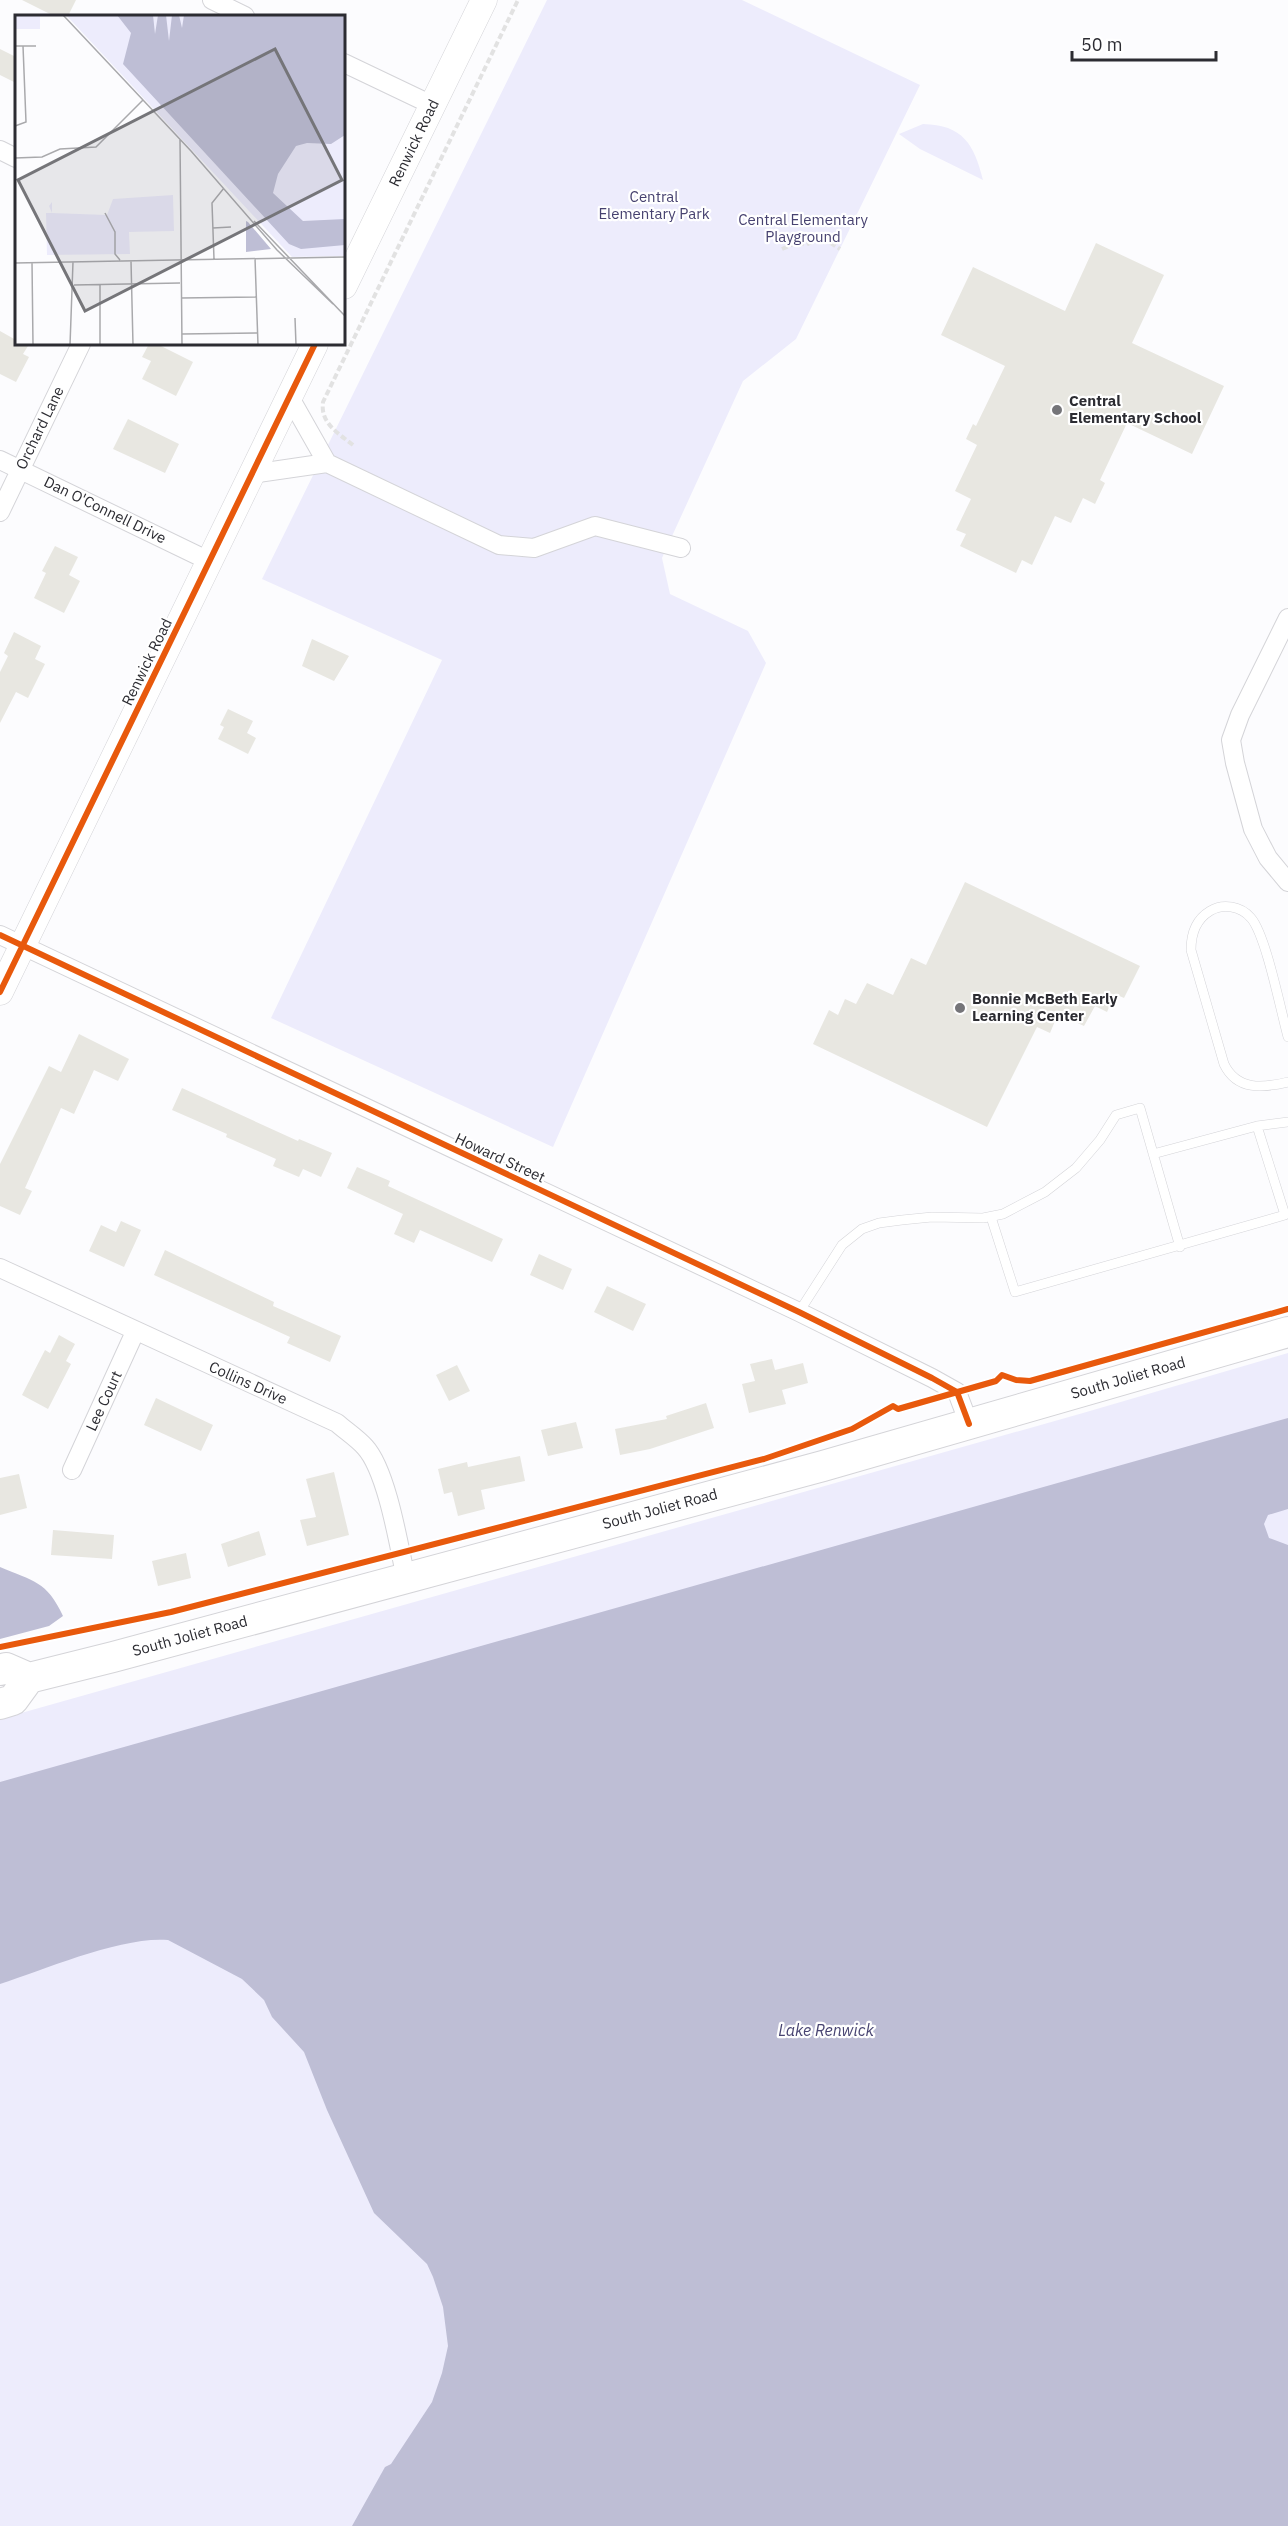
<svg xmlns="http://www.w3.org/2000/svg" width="1288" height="2526" font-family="'IBM Plex Sans',sans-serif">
	<rect width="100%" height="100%" fill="#fcfcfe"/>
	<path fill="#edecfc" d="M547,0H742L920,85L796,339L743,381L662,558L670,594L748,631L766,663L553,1147L271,1018L442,660L262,579Z
		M923,124C963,125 974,144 983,180L920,149L899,134Z
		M1288,1353V2526H0V1719L1083,1413Z"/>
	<path fill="#bebed5" d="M1288,1418V1509L1268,1515L1264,1524L1269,1538L1288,1545V2526H352L385,2467L391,2464L432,2402L442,2373L448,2346L443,2307L433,2277L427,2264L374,2213L327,2110L304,2052L272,2017L264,2000L242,1979L168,1940C122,1936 46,1969 0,1984V1782Z
		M0,1567C33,1581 47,1581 63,1616L49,1626L0,1639Z"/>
	<path fill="#e8e7e1" d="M22,0H76L68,16H54Z
		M0,49L16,57V83L0,75Z
		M1096,243L1164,275L1132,343L1224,386L1192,454L1127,423L1100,480L1105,483L1095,504L1083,498L1071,523L1055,516L1032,565L1022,560L1016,573L960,546L966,534L956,530L971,499L955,491L977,445L966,439L973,424L976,426L1005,366L941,335L973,267L1065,311Z
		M0,331L16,340V344L28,346L23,354L29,357L16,382L0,374Z
		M149,344H157L193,362L176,396L142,379L151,361L142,357Z
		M128,419L179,444L165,473L113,449Z
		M55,546L78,557L69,575L80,581L64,613L34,598L46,573L42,571Z
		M14,632L41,646L35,659L45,664L28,698L16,692L0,723V672L8,656L4,653Z
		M312,639L349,656L334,681L302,666Z
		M228,709L253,721L247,733L256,738L248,754L218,739L224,727L220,725Z
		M965,882L1140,966L1124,998L1115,994L1107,1012L1095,1006L1084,1026L1058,1014L1050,1033L1037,1027L987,1127L813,1044L829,1010L838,1015L845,999L856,1004L867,983L893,995L911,958L926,965Z
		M79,1034L129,1059L118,1081L94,1070L74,1114L61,1108L25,1188L32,1191L20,1215L0,1206V1164L49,1066L61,1072Z
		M182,1088L298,1141L299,1139L332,1153L321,1177L303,1169L299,1177L273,1166L276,1159L226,1137L227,1134L172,1110Z
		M357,1167L390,1181L388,1186L503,1239L492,1262L420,1230L414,1243L394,1234L403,1214L347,1188Z
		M121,1221L141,1230L124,1267L89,1251L101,1225L116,1232Z
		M165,1250L274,1302L273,1306L341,1336L330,1362L287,1343L290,1337L154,1275Z
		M539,1254L572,1269L563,1290L530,1275Z
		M607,1286L646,1304L633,1331L594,1312Z
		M59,1335L75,1344L66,1361L71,1364L48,1409L22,1395L45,1350L50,1353Z
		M772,1359L775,1370L803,1363L808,1383L782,1390L786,1404L749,1413L742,1384L755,1381L750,1364Z
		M457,1365L470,1391L449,1401L436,1375Z
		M156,1398L213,1425L201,1451L144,1425Z
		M706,1403L714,1428L650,1449L620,1455L615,1429L667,1419L666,1416Z
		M576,1422L583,1448L548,1456L541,1430Z
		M520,1456L525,1481L481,1490L485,1509L458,1516L452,1492L444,1494L438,1469L467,1462L468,1467Z
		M334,1472L349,1535L307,1546L300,1520L316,1517L306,1479Z
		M19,1474L27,1508L0,1515V1478Z
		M53,1530L114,1535L112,1559L51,1555Z
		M259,1531L266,1555L228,1567L221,1544Z
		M186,1553L191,1578L158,1586L152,1561Z"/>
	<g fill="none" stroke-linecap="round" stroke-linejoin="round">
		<defs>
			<path id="lane" d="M1288,1037C1281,1012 1266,935 1251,918C1241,906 1223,903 1210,911C1195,920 1191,934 1191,950L1224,1064C1237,1091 1263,1088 1288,1082
				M1257,1126L1288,1122
				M991,1217L1015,1292L1285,1215L1257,1126L1153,1154
				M799,1312L842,1245L862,1229L879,1223L902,1220L932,1217L983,1218L1003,1214L1045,1192L1076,1168L1100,1140L1116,1115L1140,1108L1180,1247"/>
			<path id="street" d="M212,0L245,16
				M344,63L432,105
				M0,150L16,158
				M289,396L327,463
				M0,460L209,561
				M251,474L327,463L499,545L534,548L595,526L681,548
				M0,512L81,344
				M1288,618L1240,715L1231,740L1235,763L1253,829L1268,858L1288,882
				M0,935L799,1312L932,1378L957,1392L969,1424
				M0,1268L337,1423C346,1431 357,1438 365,1447C387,1471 399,1546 406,1579
				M72,1470L135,1332"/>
			<path id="secondary" d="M344,286L484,0
				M0,992L315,344"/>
			<path id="primary" d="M0,1670L6,1668L29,1678L113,1657L823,1466L1288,1332
				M0,1704L13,1700L29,1678"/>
		</defs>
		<use href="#lane" stroke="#d4d4d8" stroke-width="10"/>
		<use href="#street" stroke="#d4d4d8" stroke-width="20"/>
		<use href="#secondary" stroke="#d4d4d8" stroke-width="27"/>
		<use href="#primary" stroke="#d4d4d8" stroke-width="32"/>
		<path stroke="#e2e2e2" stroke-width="4" stroke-dasharray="6 3" stroke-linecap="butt" d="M782,249L798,242L806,245L821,237L840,249
			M353,445C338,433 320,423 323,402L518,0"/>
		<use href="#lane" stroke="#fff" stroke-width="9"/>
		<use href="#street" stroke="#fff" stroke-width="18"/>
		<use href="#secondary" stroke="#fff" stroke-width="26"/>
		<use href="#primary" stroke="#fff" stroke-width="30"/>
		<defs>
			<path id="cycleway" d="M0,935L799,1312L932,1378L957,1392L969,1424
				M0,992L315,344
				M0,1647L171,1612L764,1459L852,1429L893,1406L898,1409L996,1381L1002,1375L1016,1380L1030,1381L1288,1309"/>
		</defs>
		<use href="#cycleway" stroke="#fff" stroke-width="10"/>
		<use href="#cycleway" stroke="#e8590c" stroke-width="6"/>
	</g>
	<g fill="#757579" stroke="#fff" stroke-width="2">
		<circle cx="1057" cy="410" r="6"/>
		<circle cx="960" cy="1008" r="6"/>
	</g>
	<g text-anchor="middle" stroke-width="4.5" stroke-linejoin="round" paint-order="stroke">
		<g font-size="15" fill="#2c2c32" stroke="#fff">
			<text transform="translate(414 143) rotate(-64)" y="5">Renwick Road</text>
			<text transform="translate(40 428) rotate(-64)" y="5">Orchard Lane</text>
			<text transform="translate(105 510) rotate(26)" y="5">Dan O'Connell Drive</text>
			<text transform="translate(147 662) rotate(-64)" y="5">Renwick Road</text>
			<text transform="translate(500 1158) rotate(25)" y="5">Howard Street</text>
			<text transform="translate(1128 1378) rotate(-16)" y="5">South Joliet Road</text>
			<text transform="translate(248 1383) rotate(24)" y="5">Collins Drive</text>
			<text transform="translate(104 1401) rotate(-65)" y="5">Lee Court</text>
			<text transform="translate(660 1509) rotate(-15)" y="5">South Joliet Road</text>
			<text transform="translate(190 1636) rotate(-15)" y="5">South Joliet Road</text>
		</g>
		<g font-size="15" fill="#474270" stroke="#fff">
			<text x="654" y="202">Central<tspan x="654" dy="17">Elementary Park</tspan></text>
			<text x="803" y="225">Central Elementary<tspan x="803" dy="17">Playground</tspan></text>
		</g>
		<g font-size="15" font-weight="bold" fill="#2c2c32" stroke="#fff" text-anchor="start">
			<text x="1069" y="406">Central<tspan x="1069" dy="17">Elementary School</tspan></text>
			<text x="972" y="1004">Bonnie McBeth Early<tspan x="972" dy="17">Learning Center</tspan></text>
		</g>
		<g font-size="16" font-style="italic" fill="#474371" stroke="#fff">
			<text x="826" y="2036">Lake Renwick</text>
		</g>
	</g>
	<g transform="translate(15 15)">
		<rect width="330" height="330" fill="#fcfcfe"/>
		<path d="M0,0H25V14H0ZM51,0H330V241L277,242ZM158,180L159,216L114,217L115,239L32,240L31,198H37L34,191L37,187V198L92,200L98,184Z" fill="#edecfc"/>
		<path d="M102,0H138L140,19L143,0H151L154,26L157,0H164L167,13L169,0L329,1L330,120L316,129L292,128L281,131L263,159L258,178L288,206L330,204V230L286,234L274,229L108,49L116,18ZM231,206L233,207L256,234L231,237Z" fill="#bebed5"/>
		<path fill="none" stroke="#a9a9ac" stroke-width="1.5" d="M48,0L176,136L262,235L318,289M0,31H21M0,111L11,107L8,31M165,124L167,330M0,143L27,142L45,134L81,132L128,85M90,198L100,217V239L105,245M239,206L330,301M198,213L216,212M240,243L243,330M199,244L197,188L209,173M116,246L118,330M17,247L18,330M0,248L330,242M59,270L165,268M85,270V330M166,283L241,282M280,303L281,330M167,319L242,318M55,330L58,247"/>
		<path fill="#757579" fill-opacity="0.15" stroke="#757579" stroke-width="3" d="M260,34L327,165L70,296L3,165Z"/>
		<rect width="330" height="330" fill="none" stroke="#2c2c32" stroke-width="3"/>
	</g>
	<path d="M1072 51v9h144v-9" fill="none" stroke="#2c2c32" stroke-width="3"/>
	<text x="1081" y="51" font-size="18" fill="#2c2c32" stroke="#ffffff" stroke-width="4.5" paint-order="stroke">50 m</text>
</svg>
